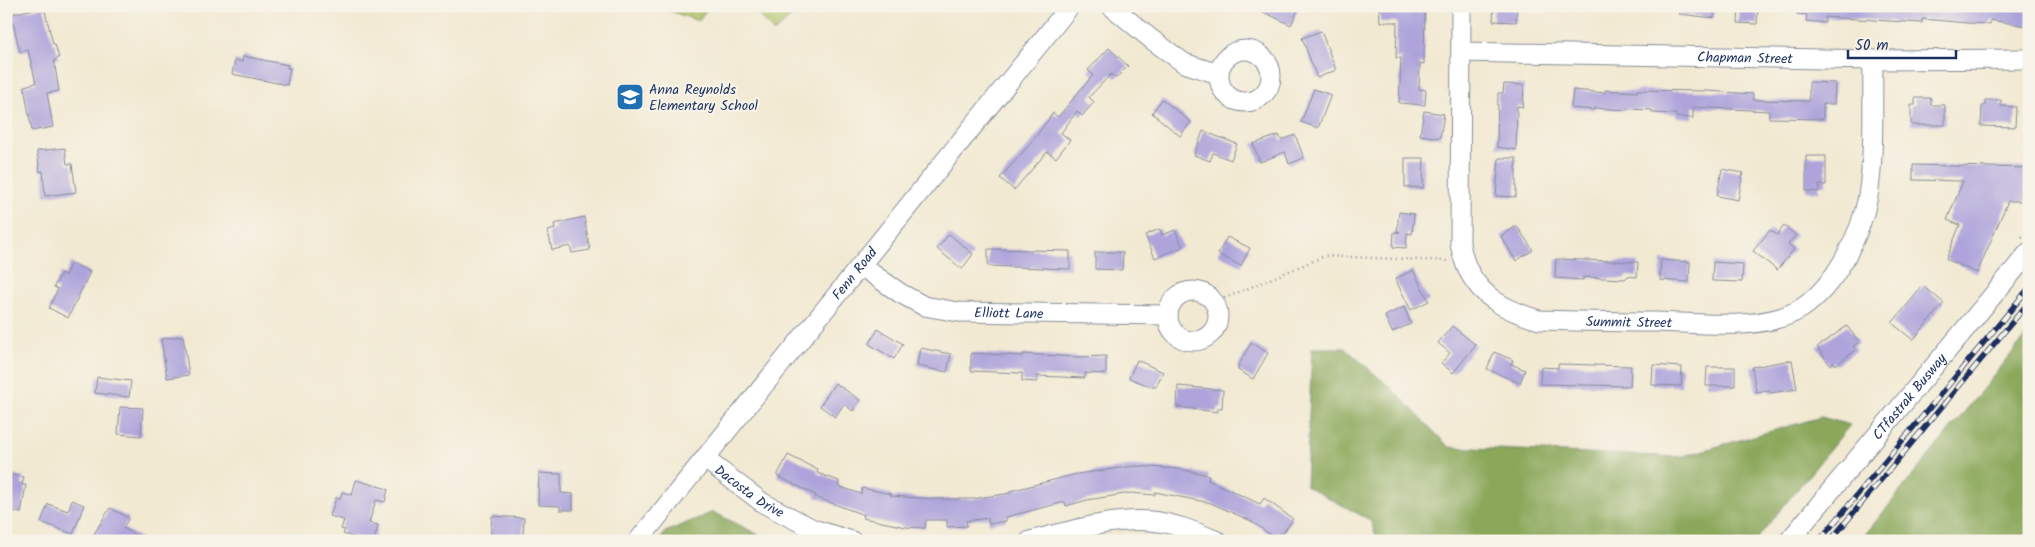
<svg xmlns="http://www.w3.org/2000/svg" width="2035" height="547" font-family="Kalam,sans-serif">
	<rect width="100%" height="100%" fill="#f7f3e8"/>
	<filter id="ink" filterUnits="userSpaceOnUse"><feTurbulence type="fractalNoise" baseFrequency=".02" numOctaves="2"/><feDisplacementMap in="SourceGraphic" scale="10" xChannelSelector="R" yChannelSelector="G"/><feConvolveMatrix kernelMatrix="1 2 1 2 8 2 1 2 1" color-interpolation-filters="sRGB"/></filter>
	<filter id="wash" filterUnits="userSpaceOnUse"><feTurbulence type="fractalNoise" baseFrequency=".0096" numOctaves="4" result="noise"/><feDisplacementMap in="SourceGraphic" scale="20" xChannelSelector="R" yChannelSelector="G"/><feGaussianBlur stdDeviation="1.12" result="paint"/><feColorMatrix in="noise" values="0 0 0 0 0 0 0 0 0 0 0 0 0 0 0 0 0 1.4 0 .05"/><feComposite in="paint" operator="in"/></filter>
	<g filter="url(#wash)">
		<rect width="100%" height="100%" fill="#f2e9d2"/>
		<path fill="#adc165" stroke="#647862" d="M663,6H709L698,21L662,8Z
			M765,6H798L800,8L774,33L757,13Z"/>
		<path fill="#8aa75a" stroke="#526b5c" d="M2029,332V541H1860Z
			M1312,348H1345L1393,390L1449,447L1680,457L1821,417L1850,425L1755,541H1378L1370,520L1306,486Z
			M713,512L771,541H660L665,532Z"/>
		<g id="blocks">
			<path fill="#aea4db" d="M1251,6H1300L1291,25Z
				M1379,6H1425L1424,64L1420,63L1419,89L1426,90L1425,105L1399,103L1401,58H1396L1397,22H1380Z
				M1494,6H1517L1516,22L1493,21Z
				M1679,6H1715L1714,18L1679,14Z
				M1739,6L1758,7L1757,24L1738,23Z
				M1797,6H2005L2029,9V14L2028,26L1990,20V24L1968,23L1922,19V23L1825,17V23L1806,21L1807,15L1797,14Z
				M44,7L53,44H55L59,58L54,60L59,91L47,93L53,127L32,131L24,86L36,83L28,50L20,52L11,14Z
				M1321,31L1336,70L1317,78L1302,38Z
				M1109,48L1128,66L1116,78L1111,74L1089,97L1094,102L1082,116L1077,111L1061,133L1070,140L1056,158L1047,152L1014,190L1000,178L1031,143L1053,113L1058,117L1093,75L1088,70Z
				M243,56L288,65L287,68H290L287,85L232,74L235,60L242,62Z
				M1809,82L1835,83L1834,104H1823V119L1769,118V111L1693,107V118L1676,117V114L1652,113V110L1626,109V110L1595,108V110L1571,108L1573,90L1605,93V90L1637,92V90L1707,91L1753,94V100L1809,101Z
				M1504,84L1524,85L1523,107L1517,106L1516,150L1497,147L1498,93H1503Z
				M1314,89L1331,95L1318,128L1301,122Z
				M1915,98H1931V105H1945V125H1911V105H1915Z
				M1162,99L1191,122L1180,136L1152,113Z
				M1985,100H2001V106L2016,107L2015,127L1981,126L1982,106H1985Z
				M1424,111L1444,114L1440,138L1420,135Z
				M1203,131L1237,144L1231,160L1213,153L1210,161L1194,155Z
				M1279,135L1281,140L1295,135L1304,158L1289,164L1285,152L1260,162L1253,144Z
				M65,148L67,164H72L76,192L45,196L43,171L40,172L37,151Z
				M1806,156H1826V185H1819V192L1806,191Z
				M1405,158H1424L1423,188L1405,187Z
				M1499,158H1516V197L1496,196Z
				M1913,165L2029,168V201H2008L1977,273L1946,259L1960,225L1947,220L1963,181L1913,180Z
				M1722,169L1743,173L1738,200L1717,196Z
				M1399,212L1414,214L1412,234L1407,233L1406,248L1393,247L1394,232H1400H1397Z
				M584,217L590,250L572,253L570,246L552,250L548,231L555,229L554,224Z
				M1517,226L1533,250L1516,261L1501,236Z
				M1784,226L1796,235L1788,244L1794,249L1777,270L1753,251L1770,230L1777,235Z
				M1160,229L1162,235L1175,230L1183,247L1155,258L1145,235Z
				M949,234L973,254L962,269L937,249Z
				M1227,237L1250,248L1241,266L1218,254Z
				M988,249L1070,251V269L988,266Z
				M1095,252H1123L1122,270L1095,269Z
				M1556,259L1638,262L1637,277L1628,276L1625,279L1583,277V280L1555,278Z
				M1661,260L1690,262L1689,282L1660,280Z
				M1713,262L1743,264L1742,282L1712,281Z
				M71,263L90,272L68,318L49,308L58,289L54,287L61,273L65,275Z
				M1413,270L1429,301L1411,310L1395,279Z
				M1923,286L1944,303L1913,340L1892,323Z
				M1404,307L1411,324L1392,332L1385,316Z
				M1452,326L1476,345L1453,373L1441,363L1450,353L1438,343Z
				M1847,326L1859,342L1853,346L1856,350L1836,365L1834,362L1830,365L1817,347Z
				M878,329L903,344L894,359L869,344Z
				M183,336L189,375L167,378L161,339Z
				M1251,343L1268,353L1253,379L1238,370V366Z
				M920,348L951,354L947,372L917,366Z
				M1494,352L1513,360L1511,364L1525,370L1520,383L1487,369Z
				M971,353L1023,356V354L1077,357L1106,356V374L1085,373V378L1037,376V382L1022,381V373L971,371Z
				M1137,360L1163,372L1156,387H1152L1129,378Z
				M1792,360L1797,389L1770,393L1769,390L1756,392L1752,367Z
				M1558,364L1631,366L1630,386L1540,384L1541,367L1558,368Z
				M1653,365L1682,367L1681,386L1652,385Z
				M1707,367H1735V386H1706Z
				M97,377L131,381L129,397L95,393Z
				M835,383L860,400L853,411L844,404L835,417L820,406Z
				M1178,386L1223,390L1222,408H1218V412L1177,407Z
				M120,407L143,408L141,436L118,434Z
				M788,455L818,470L817,473L839,481L838,486L861,494L862,488L891,494V496L933,499H972L1011,493L1010,491L1077,474L1134,466L1179,469L1209,475L1208,480L1260,504L1264,498L1293,519L1278,540L1251,521L1211,503L1155,492V495L1131,493L1087,500L1066,506L1065,502L1006,517V521L989,524L988,518L966,521L967,526L947,527V520H926L925,528L906,527L863,518L864,515L815,497L816,495L777,476Z
				M539,473L561,474V493L573,494V510H560V506L538,505Z
				M12,475L24,477L22,485H26L21,513L7,510L6,508V482L10,483Z
				M356,480L388,489L385,502L376,500L369,523L378,525L374,541H366L343,534L345,530L341,529L344,520L330,516L336,498L340,499L342,492L352,495Z
				M72,500L84,505L73,534L41,522L48,504L68,511Z
				M110,508L129,518L123,528L146,541H99L92,537Z
				M492,516L524,518L523,537L503,536V541H490Z"/>
		</g>
	</g>
	<g filter="url(#ink)">
		<use href="#blocks" fill-opacity="0" stroke="#868c98" stroke-width="1"/>
		<g fill="none" stroke-linecap="round" stroke-linejoin="round">
			<defs>
				<g id="minor">
					<path d="M1111,6L1151,39L1184,63L1218,74"/>
					<path id="s1" d="M1461,6L1460,244C1462,253 1464,262 1468,270C1483,300 1509,311 1539,320C1578,321 1617,322 1656,322C1699,323 1765,332 1802,308C1835,286 1861,235 1868,196C1875,151 1872,105 1873,60"/>
					<circle cx="1245" cy="76" r="26"/>
					<path id="s2" d="M1461,52L1873,60L2029,59"/>
					<path id="s3" d="M861,266L900,293L924,306L958,312L1168,315"/>
					<circle cx="1193" cy="316" r="25"/>
					<path id="s4" d="M705,459L763,503L813,529L852,541"/>
					<path id="s5" d="M638,541L1070,6"/>
					<path d="M1030,541C1070,531 1110,518 1151,521C1174,523 1196,532 1217,541"/>
					<path id="s6" d="M1789,541L2029,252"/>
				</g>
			</defs>
			<use href="#minor" stroke="#868c98" stroke-width="21"/>
			<path stroke="#868c98" stroke-width="2.5" stroke-dasharray="1 4" stroke-linecap="butt" d="M2022,237L2029,228
				M1215,302L1325,256L1448,261"/>
			<use href="#minor" stroke="#fff" stroke-width="19"/>
			<defs>
				<path id="rail" d="M1819,541L2029,288
					M1830,541L2029,302"/>
			</defs>
			<use href="#rail" stroke="#1b2f5e" stroke-width="5.5"/>
			<use href="#rail" stroke="#f7f3e8" stroke-width="4" stroke-dasharray="11" stroke-linecap="butt"/>
		</g>
	</g>
	<defs>
		<symbol id="school-square" viewBox="-11 -11 22 22"><rect x="-9" y="-9" width="18" height="18" rx="4" fill="#1f6fb2" stroke="#f7f3e8"/><path d="M0-5L7-2L0 1L-7-2ZM-4 1L0 2.5L4 1V4Q0 6-4 4Z" fill="#fff"/></symbol>
	</defs>
	<g fill-rule="evenodd">
		<use href="#school-square" x="614" y="81" width="32" height="32"/>
	</g>
	<g text-anchor="middle" stroke-width="4.5" stroke-linejoin="round" paint-order="stroke">
		<g font-size="14" fill="#1b2f5e" stroke="#f7f3e8">
			<text dy="5" stroke="none"><textPath href="#s2" startOffset="284">Chapman Street</textPath></text>
			<text dy="5" stroke="none"><textPath href="#s5" startOffset="344">Fenn Road</textPath></text>
			<text dy="5" stroke="none"><textPath href="#s3" startOffset="160">Elliott Lane</textPath></text>
			<text dy="5" stroke="none"><textPath href="#s1" startOffset="445">Summit Street</textPath></text>
			<text dy="5" stroke="none"><textPath href="#s6" startOffset="188">CTfastrak Busway</textPath></text>
			<text dy="5" stroke="none"><textPath href="#s4" startOffset="55">Dacosta Drive</textPath></text>
		</g>
		<g font-size="14" fill="#1b2f5e" stroke="#f7f3e8" text-anchor="start">
			<text x="649" y="94">Anna Reynolds<tspan x="649" dy="16">Elementary School</tspan></text>
		</g>
	</g>
	<rect width="2035" height="547" fill="none" stroke="#f7f3e8" stroke-width="25"/>
	<path d="M1848 50v8h108v-8" fill="none" stroke="#1b2f5e" stroke-width="2.5"/>
	<text x="1855" y="50" font-size="15" fill="#1b2f5e" stroke="#f7f3e8" stroke-width="4" paint-order="stroke">50 m</text>
</svg>
